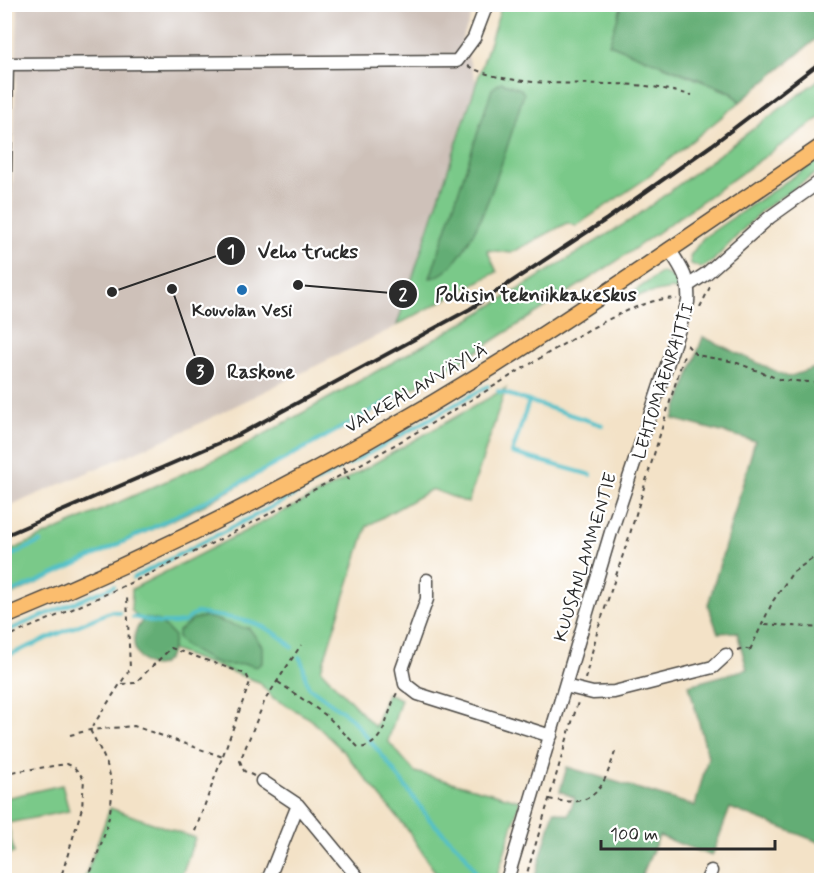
<svg xmlns="http://www.w3.org/2000/svg" width="826" height="885" font-family="Mynerve,sans-serif">
	<rect width="100%" height="100%" fill="#fff"/>
	<filter id="ink" filterUnits="userSpaceOnUse"><feTurbulence type="fractalNoise" baseFrequency=".0167" numOctaves="2"/><feDisplacementMap in="SourceGraphic" scale="12" xChannelSelector="R" yChannelSelector="G"/><feConvolveMatrix kernelMatrix="1 2 1 2 8 2 1 2 1" color-interpolation-filters="sRGB"/></filter>
	<filter id="wash" filterUnits="userSpaceOnUse"><feTurbulence type="fractalNoise" baseFrequency=".008" numOctaves="4" result="noise"/><feDisplacementMap in="SourceGraphic" scale="24" xChannelSelector="R" yChannelSelector="G"/><feGaussianBlur stdDeviation="1.35" result="paint"/><feColorMatrix in="noise" values="0 0 0 0 0 0 0 0 0 0 0 0 0 0 0 0 0 1.4 0 .05"/><feComposite in="paint" operator="in"/></filter>
	<g filter="url(#wash)">
		<rect width="100%" height="100%" fill="#f3e2c7"/>
		<path fill="#cec1b9" d="M18,5H476L462,39L476,81L397,326L184,431L5,508L4,245L11,244Z"/>
		<path fill="#7ac989" stroke="#527a5a" stroke-width="1.5" d="M502,5H622L610,44L731,93L740,102L641,182L576,226L567,223L511,253L487,250L497,272L397,325Z
			M821,78V117L617,261L468,357L204,505L5,598V553L238,449L475,316L634,218Z
			M821,158V170L762,210L712,262L701,268L691,264L690,256L703,238Z
			M662,272L676,279L680,291L671,289L637,296L632,293Z
			M506,388L468,503L432,489L367,526L321,670L375,727L387,693L401,699L388,741L415,772L520,801L496,880H449L435,872L407,829L344,752L309,718L273,698L259,682L172,650L131,610L132,589L343,481Z
			M62,785L69,811L8,823L14,853L5,855V798Z
			M110,808L195,838L180,880H84Z"/>
		<path fill="#63ad75" stroke="#476c50" stroke-width="1.5" d="M622,5H821V35L740,102L731,92L609,44Z
			M501,82L521,89L524,94C510,134 475,273 430,278L492,89Z
			M703,337L788,377L821,366V843L730,808L712,856L659,836L640,880H534L554,811L568,815L575,798L560,791L567,767L695,806L708,757L689,685L747,669L737,632L718,633L708,605L755,441L673,419Z
			M205,617C220,619 234,628 249,628L262,646V663L256,667C246,663 243,664 233,665C218,667 194,652 183,644L178,639V631L194,619Z
			M145,618L159,621L174,636C169,697 110,651 145,618Z"/>
		<g fill="none" stroke-linecap="round" stroke-linejoin="round">
			<path stroke="#52c0c8" stroke-width="4" d="M816,193L822,201
				M498,391L602,425
				M529,401L512,453L591,475
				M348,465L488,386
				M4,559L40,542
				M133,578L289,498L339,469
				M4,596C141,538 271,469 399,395
				M133,617L159,623H175L184,622L196,613C232,618 265,619 292,647
				M4,632L114,586
				M4,657L112,611L120,613
				M299,657C306,666 303,677 309,687L350,717L386,760L430,820L464,853L480,880"/>
		</g>
	</g>
	<g filter="url(#ink)">
		<g fill="none" stroke-linecap="round" stroke-linejoin="round">
			<defs>
				<path id="minor" d="M4,225L7,64L457,61L474,38L487,4
					M689,285L707,273L770,217L822,180
					M427,580V599L402,669L405,684L418,694L551,736
					M565,686L593,693L614,692L713,667L726,655
					M262,781L298,805L360,880
					M268,880L298,805
					M507,880L611,532L688,302C690,279 681,267 669,249
					M707,880L711,871"/>
				<path id="major" d="M4,617C173,548 339,462 494,366C605,296 713,220 822,146"/>
			</defs>
			<use href="#minor" stroke="#494642" stroke-width="15"/>
			<use href="#major" stroke="#494642" stroke-width="18"/>
			<path stroke="#494642" stroke-width="2" stroke-dasharray="4.5 4.5" stroke-linecap="butt" d="M468,66C514,91 594,80 646,86C662,88 677,92 692,95
				M700,307L711,285
				M687,345L696,355L735,362L781,380L822,383
				M344,468L350,483
				M765,624L822,628
				M4,638C186,564 356,471 522,369C554,350 642,293 677,299
				M737,650L743,648L751,650
				M750,650L773,601L793,572L822,552
				M585,679L598,629L629,537L685,352
				M278,682L327,716L359,748C387,745 386,712 397,693
				M122,684L135,683L171,648L246,674L250,682L194,834
				M70,735L90,730L134,726L223,757
				M4,773L67,764L74,767L84,779L82,808L60,880
				M254,776L244,771L240,761L265,700L301,645
				M549,799C596,809 603,789 616,749
				M88,880C100,845 120,806 108,768C104,755 96,742 90,730L130,669L127,597
				M525,880L578,702"/>
			<use href="#minor" stroke="#fff" stroke-width="12"/>
			<use href="#major" stroke="#fbbd6e" stroke-width="15"/>
			<path stroke="#2b2b2b" stroke-width="4" d="M4,536L240,434L470,309L607,219L712,145L822,61"/>
		</g>
	</g>
	<circle fill="#1f6fb2" stroke="#fff" stroke-width="2" cx="242" cy="290" r="6"/>
	<g text-anchor="middle" stroke-width="4.5" stroke-linejoin="round" paint-order="stroke">
		<g font-size="18" font-weight="bold" fill="#2b2b2b" stroke="#fff">
			<text x="242" y="316">Kouvolan Vesi</text>
		</g>
		<g font-size="18" fill="#2b2b2b" stroke="#fff">
			<text transform="translate(663 381) rotate(-72)" y="6">LEHTOMÄENRAITTI</text>
			<text transform="translate(416 388) rotate(-30)" y="6">VALKEALANVÄYLÄ</text>
			<text transform="translate(585 557) rotate(-73)" y="6">KUUSANLAMMENTIE</text>
		</g>
	</g>
	<path fill="none" stroke="#2b2b2b" stroke-width="2" d="M112 292L231 251M298 285L403 294M172 289L200 371"/>
	<g fill="#2b2b2b" stroke="#fff" stroke-width="2">
		<circle cx="112" cy="292" r="6"/>
		<circle cx="298" cy="285" r="6"/>
		<circle cx="172" cy="289" r="6"/>
		<circle cx="231" cy="251" r="15"/>
		<circle cx="403" cy="294" r="15"/>
		<circle cx="200" cy="371" r="15"/>
	</g>
	<g font-size="18" text-anchor="middle" font-weight="bold" fill="#fff">
		<text x="231" y="257">1</text>
		<text x="403" y="300">2</text>
		<text x="200" y="377">3</text>
	</g>
	<g font-size="20" text-anchor="middle" font-weight="bold" fill="#2b2b2b" stroke="#fff" stroke-width="4.5" stroke-linejoin="round" paint-order="stroke">
		<text x="308" y="258">Veho trucks</text>
		<text x="536" y="301">Poliisin tekniikkakeskus</text>
		<text x="261" y="378">Raskone</text>
	</g>
	<rect width="826" height="885" fill="none" stroke="#fff" stroke-width="24"/>
	<path d="M601 840v9h174v-9" fill="none" stroke="#2b2b2b" stroke-width="3"/>
	<text x="610" y="840" font-size="18" fill="#2b2b2b" stroke="#ffffff" stroke-width="4.5" paint-order="stroke">100 m</text>
</svg>
